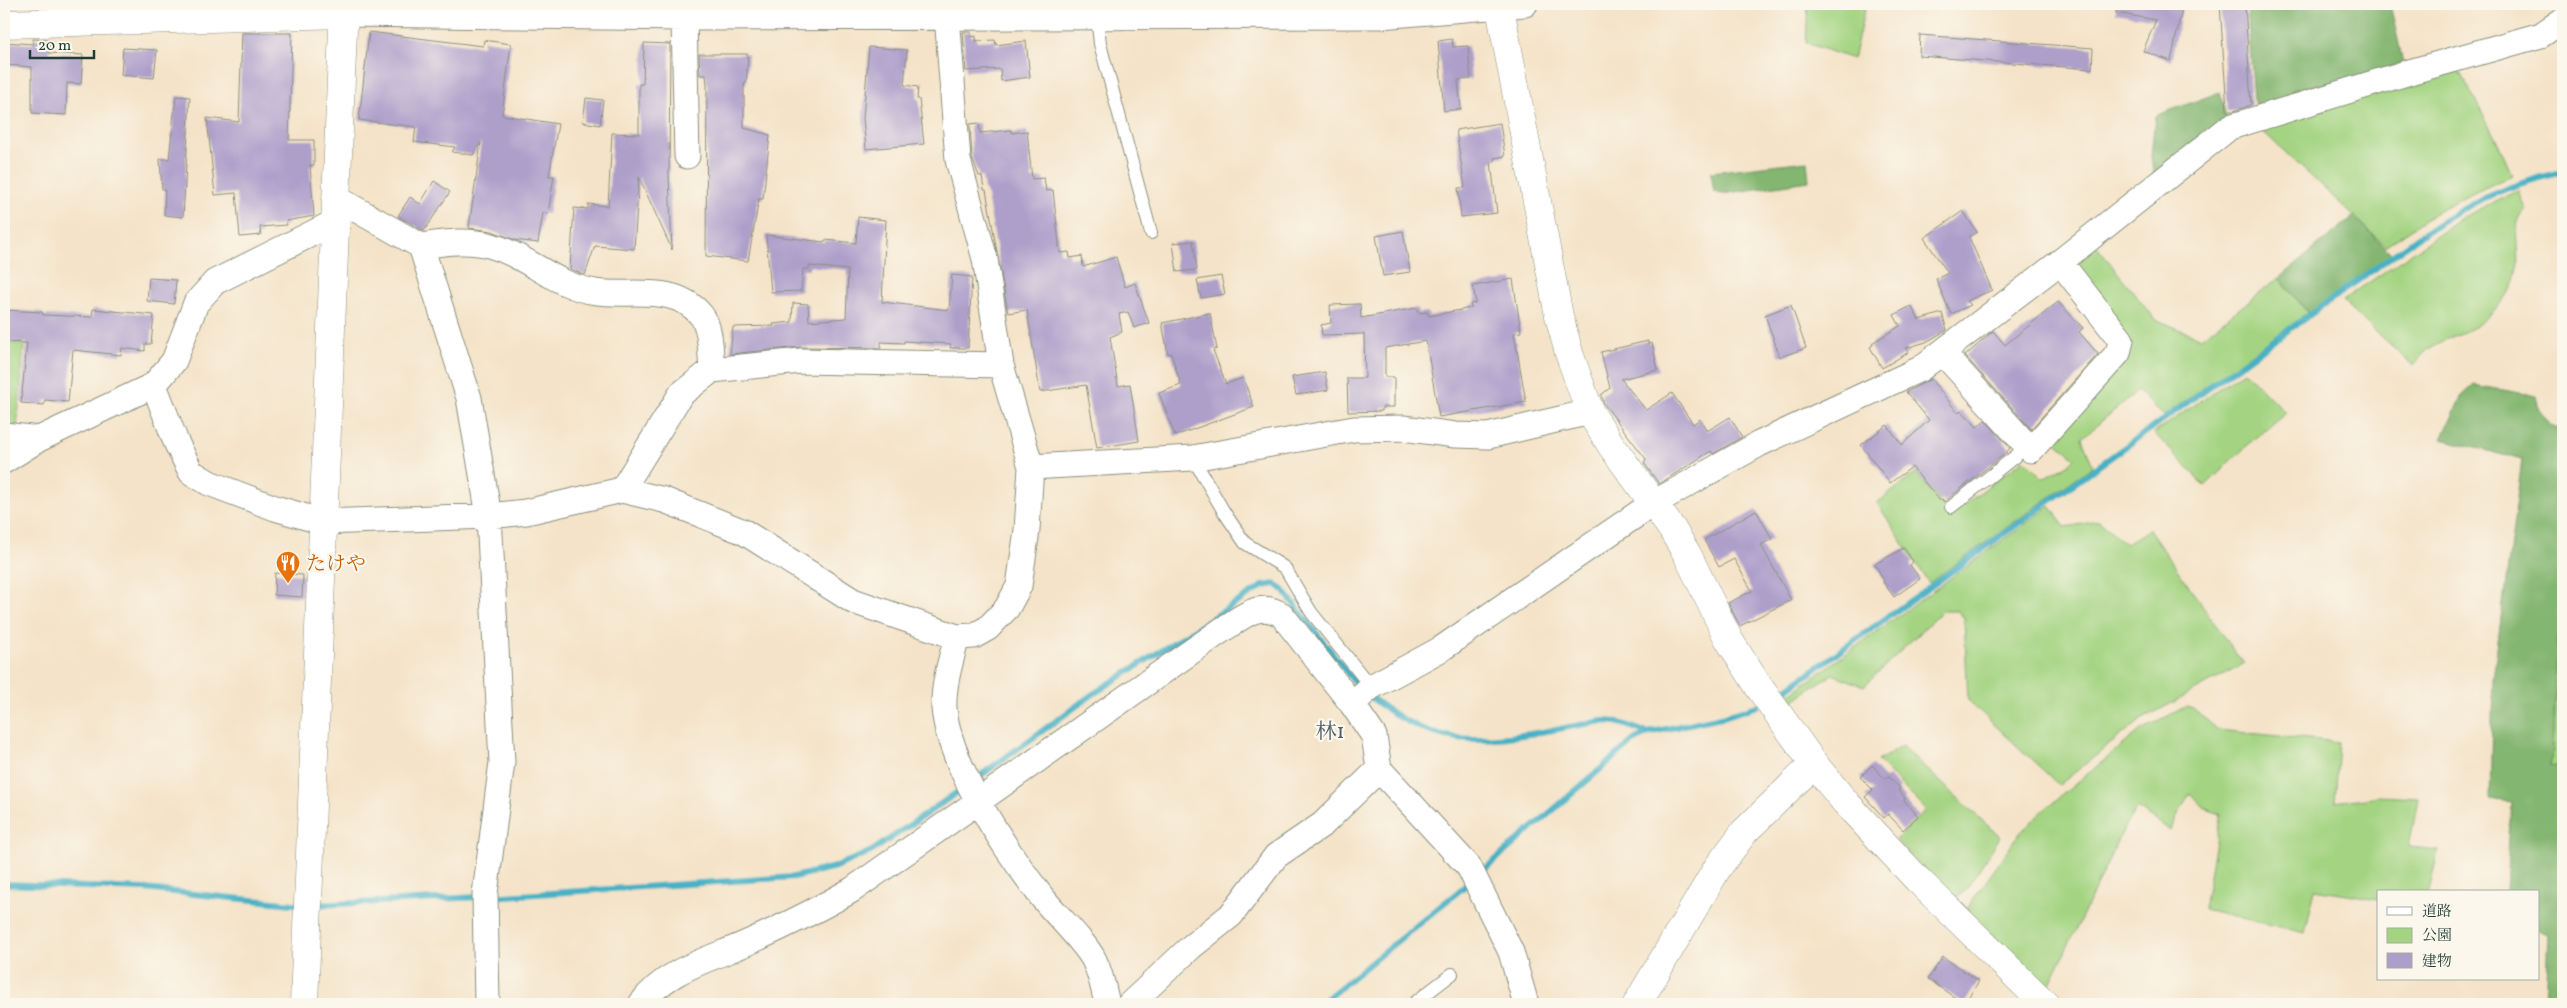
<svg xmlns="http://www.w3.org/2000/svg" width="2567" height="1008" font-family="Vollkorn,'Noto Serif JP',serif">
	<rect width="100%" height="100%" fill="#fbf7ec"/>
	<filter id="ink" filterUnits="userSpaceOnUse"><feTurbulence type="fractalNoise" baseFrequency=".02" numOctaves="2"/><feDisplacementMap in="SourceGraphic" scale="10" xChannelSelector="R" yChannelSelector="G"/><feConvolveMatrix kernelMatrix="1 2 1 2 8 2 1 2 1" color-interpolation-filters="sRGB"/></filter>
	<filter id="wash" filterUnits="userSpaceOnUse"><feTurbulence type="fractalNoise" baseFrequency=".0096" numOctaves="4" result="noise"/><feDisplacementMap in="SourceGraphic" scale="20" xChannelSelector="R" yChannelSelector="G"/><feGaussianBlur stdDeviation="1.12" result="paint"/><feColorMatrix in="noise" values="0 0 0 0 0 0 0 0 0 0 0 0 0 0 0 0 0 1.4 0 .05"/><feComposite in="paint" operator="in"/></filter>
	<g filter="url(#wash)">
		<rect width="100%" height="100%" fill="#f4e3c8"/>
		<path fill="#a4d482" stroke="#62885b" d="M1808,4L1866,5L1853,59L1806,43Z
			M2459,70L2498,143L2512,175L2442,208L2386,246L2255,124Z
			M2519,190L2526,209C2505,229 2528,262 2511,289C2503,301 2492,314 2480,323C2453,341 2435,336 2413,366L2342,301L2464,217Z
			M2093,242L2155,319L2201,338L2279,278L2308,313L2164,416L2137,391L2082,438L2093,466L1929,583L1877,503L1916,473L1951,515L2024,459L2043,478L2070,463L2075,458L2051,437L2123,360L2073,259Z
			M4,343L24,344L17,430L4,429Z
			M2244,371L2286,413L2255,438L2205,486L2154,433Z
			M2050,506L2065,527L2099,521L2126,544L2149,529L2235,653L2245,663L2139,721L2059,785L1968,700L1964,618L1958,611H1942L1864,686L1832,674L1788,704L1785,698Z
			M2563,591V767L2551,766L2558,640Z
			M2187,706L2193,708L2218,730L2339,742L2335,802L2380,796L2418,798L2409,847L2438,850L2429,892H2378V899L2315,889L2305,933L2204,909L2221,813L2203,807L2190,793L2170,830L2137,808L2127,822L2047,990L1966,910L2020,833L2039,814L2141,730Z
			M1902,746L2000,837L1965,891L1954,899L1895,840L1926,810L1878,761Z"/>
		<path fill="#83b670" stroke="#517a52" d="M2247,4H2390L2403,63L2255,114Z
			M2220,92L2228,125L2154,178L2151,157L2155,116Z
			M1807,161L1809,181L1722,194L1714,192L1711,172Z
			M2354,216L2392,254L2308,313L2279,278Z
			M2474,385L2536,396C2540,415 2545,424 2563,432V591L2558,640L2551,765L2563,767V1004H2545L2548,934L2538,930V892H2506L2511,802L2490,799L2493,679L2522,460L2442,439L2461,397Z"/>
		<g fill="none" stroke-linecap="round" stroke-linejoin="round">
			<path stroke="#47b1c5" stroke-width="6" d="M1783,692L2424,233C2470,202 2508,184 2563,172
				M1368,695C1390,713 1418,730 1446,736C1490,746 1558,728 1603,721L1617,722L1648,733
				M973,781L1093,694L1263,586L1276,584L1283,590L1360,689
				M1478,875L1633,741L1648,733L1726,716L1757,706
				M4,884L144,889L303,905
				M490,897L794,877L835,867L872,851L965,787
				M315,905L480,897
				M1320,1004L1470,882"/>
		</g>
		<g id="blocks">
			<path fill="#ad9fca" d="M2116,4H2183L2171,61L2143,51L2156,20L2116,13Z
				M2220,4H2245L2251,105L2234,111H2227Z
				M369,32L483,46L484,40L511,44L502,115L558,124L549,176H554L548,214L543,213L538,243L515,240L492,231L469,228L481,142L473,155L452,152L455,147L414,142L416,127L359,120Z
				M963,32H971V37L976,36V41L995,40L996,45L1026,41L1030,77L1001,81L1000,69L966,71Z
				M242,33H292L289,140H314V165H310L314,216L286,221L287,225L260,227L261,235L240,237L236,193L215,195L207,118L239,122Z
				M1920,35L2093,48L2092,69L1919,56Z
				M33,39L50,40L49,53L83,55L81,84L67,83L66,115L32,113V67L4,65V42L33,44Z
				M1452,39L1453,47L1468,46L1471,79L1458,80L1461,109L1444,111L1438,41Z
				M644,43L670,44L669,176L672,250L639,177L634,249L595,246L585,275L570,269L574,208L588,209V204L608,206L612,133L639,134V84H643Z
				M869,47L907,50L904,85L918,87L917,99H919L924,144L866,149L863,118Z
				M123,48L157,50L154,78L121,75Z
				M699,54H748L747,72L746,84H744V128L770,135L763,199H759L748,261L706,256L707,84L706,75H700Z
				M176,96L190,97L183,217L164,215L165,189H162L160,159H169Z
				M586,98L603,100L600,125L583,122Z
				M979,123L980,133L1011,130L1012,133L1027,131L1032,179L1044,178L1046,191L1053,190L1060,253L1069,252L1070,258L1082,256L1083,267L1116,257L1125,287L1135,283L1149,323L1134,328L1128,312L1119,314L1122,332L1110,337L1118,386L1130,384L1139,441L1097,448L1086,385L1040,392L1027,310L1008,313L986,190H984L982,176H979L972,158L970,124Z
				M1500,123L1505,156L1494,158L1495,161L1491,162L1497,213L1461,217L1458,188H1465L1456,130Z
				M434,181L450,192L424,231L398,216L410,197L420,204Z
				M1963,211L1977,232L1969,237L1992,290L1967,301L1971,305L1951,314L1936,279L1948,273L1924,238Z
				M858,217L886,220L882,302L949,310L952,275L972,277L968,348H950L951,344L904,341V343L881,342V348L801,347L730,354L733,327L774,326L773,324L792,322L793,303L808,304L809,321L846,318L848,270L809,266V269H803L801,291L771,292L766,235L824,242L825,240L856,243Z
				M1403,231L1410,272L1383,276L1376,236Z
				M1193,241L1197,270L1177,272L1173,243Z
				M1221,276L1225,294L1201,298L1197,280Z
				M149,278L176,280L174,304L147,301Z
				M1513,279L1521,332L1514,333L1526,402L1439,417L1426,341L1385,348V377H1394V407H1382V411L1348,412L1347,378H1365L1364,334L1322,335L1321,325L1331,323L1330,305L1360,304L1361,318L1417,308L1418,313L1427,312L1429,316L1471,308L1470,304L1476,303L1473,286Z
				M2058,302L2083,328L2079,332L2098,354L2031,429L1965,356L1993,331L2005,345Z
				M1791,305L1806,348L1780,357L1765,315Z
				M1911,306L1919,320L1942,313L1947,330L1926,342L1906,348L1909,352L1882,368L1870,347L1873,345L1872,343L1900,326L1894,315Z
				M93,309L154,315L151,344H145V351L122,348L121,355L73,350L68,402L45,400L44,405L21,403L27,343L4,342V310L42,312L43,315L92,317Z
				M1210,313L1217,349L1213,350L1226,384L1243,378L1254,407L1175,436L1159,393L1181,385L1171,353L1168,354L1162,323Z
				M1648,341V344L1652,343L1658,370L1621,379L1646,410L1672,393L1693,424L1700,419L1707,431L1730,417L1742,437L1713,454L1711,451L1659,484L1644,463L1646,459L1604,404L1601,395L1610,388L1601,352Z
				M1325,372L1328,390L1296,395L1292,377Z
				M1931,379L1958,413L1961,410L1977,427L1985,420L2010,448L2006,453L1944,502L1942,499L1940,501L1912,467L1890,483L1861,445L1887,425L1902,445L1929,420L1906,392Z
				M1756,510L1772,539L1761,545L1791,600L1740,626L1728,603L1752,591L1734,559L1719,567L1704,540Z
				M1904,548L1913,562L1910,565L1920,579L1894,597L1883,582L1884,581L1875,564Z
				M275,573L303,575L302,597L274,595Z
				M1872,765L1885,779L1888,776L1900,788L1898,790L1905,798L1904,800L1918,816L1903,830L1888,814L1884,818L1865,797L1873,790L1860,777Z
				M1943,957L1979,981L1964,1004L1928,979Z"/>
		</g>
	</g>
	<g filter="url(#ink)">
		<use href="#blocks" fill-opacity="0" stroke="#8a907e" stroke-width="1"/>
		<g fill="none" stroke-linecap="round" stroke-linejoin="round">
			<defs>
				<path id="lane" d="M1097,15L1100,44L1151,233
					M1193,458L1224,512L1245,543L1285,568L1311,612L1371,687
					M1951,507L2027,447
					M1413,1004L1452,974"/>
				<path id="street" d="M344,14L684,18L1380,16L1525,4
					M684,18L687,156
					M336,198L421,246L469,398L489,516L502,762L485,894L487,1004
					M421,246C443,243 467,239 489,245C529,256 554,286 596,292C631,297 675,283 701,315C712,329 710,354 712,370
					M1943,353L2031,450L2118,353L2121,340L2060,262
					M154,385L176,442L191,472L209,483L275,508L323,522L489,516L526,512L622,490L664,500L744,532L853,601L957,637L974,636L988,628L1007,608L1019,586L1027,530L1031,467L1001,365L985,259L958,160L947,15
					M4,435L39,439
					M4,461L39,439L154,385L174,361L196,303L215,282L335,222
					M1031,467L1193,458L1354,429L1403,428L1455,435L1488,436L1590,412
					M622,490L681,394L712,370L801,361L1001,365
					M957,637C951,660 943,684 944,708C949,766 1005,849 1041,896C1055,914 1085,942 1094,960C1101,974 1104,990 1107,1004
					M641,1004C666,969 712,959 749,942C785,926 819,909 852,890L1222,630C1243,617 1259,600 1282,615L1352,704
					M1130,1004L1191,947L1231,915L1276,856L1323,824L1379,769
					M1526,1004L1511,952L1469,867L1379,769L1374,736L1352,704L1371,687L1441,649L1652,504L1759,444L1920,369L2060,262L2230,127L2413,71L2541,35L2563,20"/>
				<path id="secondary" d="M1500,8L1559,316L1569,353L1590,412L1611,445L1672,529L1687,554L1729,640L1759,687L1814,764L1846,803L1918,880L2045,1004
					M4,24L344,14
					M304,1004L344,4
					M1637,1004L1718,867L1745,831L1814,764"/>
			</defs>
			<use href="#lane" stroke="#8a907e" stroke-width="14"/>
			<use href="#street" stroke="#8a907e" stroke-width="27"/>
			<use href="#secondary" stroke="#8a907e" stroke-width="29"/>
			<use href="#lane" stroke="#fff" stroke-width="12"/>
			<use href="#street" stroke="#fff" stroke-width="25"/>
			<use href="#secondary" stroke="#fff" stroke-width="28"/>
		</g>
	</g>
	<defs>
		<symbol id="restaurant-pin" viewBox="-11 -11 22 30"><path d="M0 17L-7.5 6A9.5 9.5 0 1 1 7.5 6Z" fill="#e8710a" stroke="#fbf7ec"/><path d="M-5-6h1v4h1v-4h1v4h1v-4h1v5L-1.5 .5V6h-2V.5L-5-1ZM5-6V6H3V1.5H1.5Q1.5-4 5-6Z" fill="#fff"/></symbol>
	</defs>
	<g fill-rule="evenodd">
		<use href="#restaurant-pin" x="274" y="549" width="28" height="38"/>
	</g>
	<g text-anchor="middle" stroke-width="4.5" stroke-linejoin="round" paint-order="stroke">
		<g font-size="20" fill="#c56008" stroke="#fbf7ec" text-anchor="start">
			<text x="306" y="570">たけや</text>
		</g>
		<g font-size="21" fill="#515f68" stroke="#fbf7ec">
			<text x="1330" y="738">林1</text>
		</g>
	</g>
	<rect width="2567" height="1008" fill="none" stroke="#fbf7ec" stroke-width="20"/>
	<rect x="2377" y="890" width="162" height="90" fill="#fbf7ec" stroke="#a3ada2"/>
	<rect x="2387" y="907" width="25" height="8" fill="#ffffff" stroke="#a3ada2"/>
	<text x="2422" y="916" font-size="15" fill="#1f3d34">道路</text>
	<rect x="2387" y="928" width="25" height="15" fill="#a4d482" stroke="#a3ada2"/>
	<text x="2422" y="940" font-size="15" fill="#1f3d34">公園</text>
	<rect x="2387" y="953" width="25" height="15" fill="#ad9fca" stroke="#a3ada2"/>
	<text x="2422" y="966" font-size="15" fill="#1f3d34">建物</text>
	<path d="M30 50v8h64v-8" fill="none" stroke="#1f3d34" stroke-width="2.5"/>
	<text x="38" y="50" font-size="15" fill="#1f3d34" stroke="#fbf7ec" stroke-width="4" paint-order="stroke">20 m</text>
</svg>
